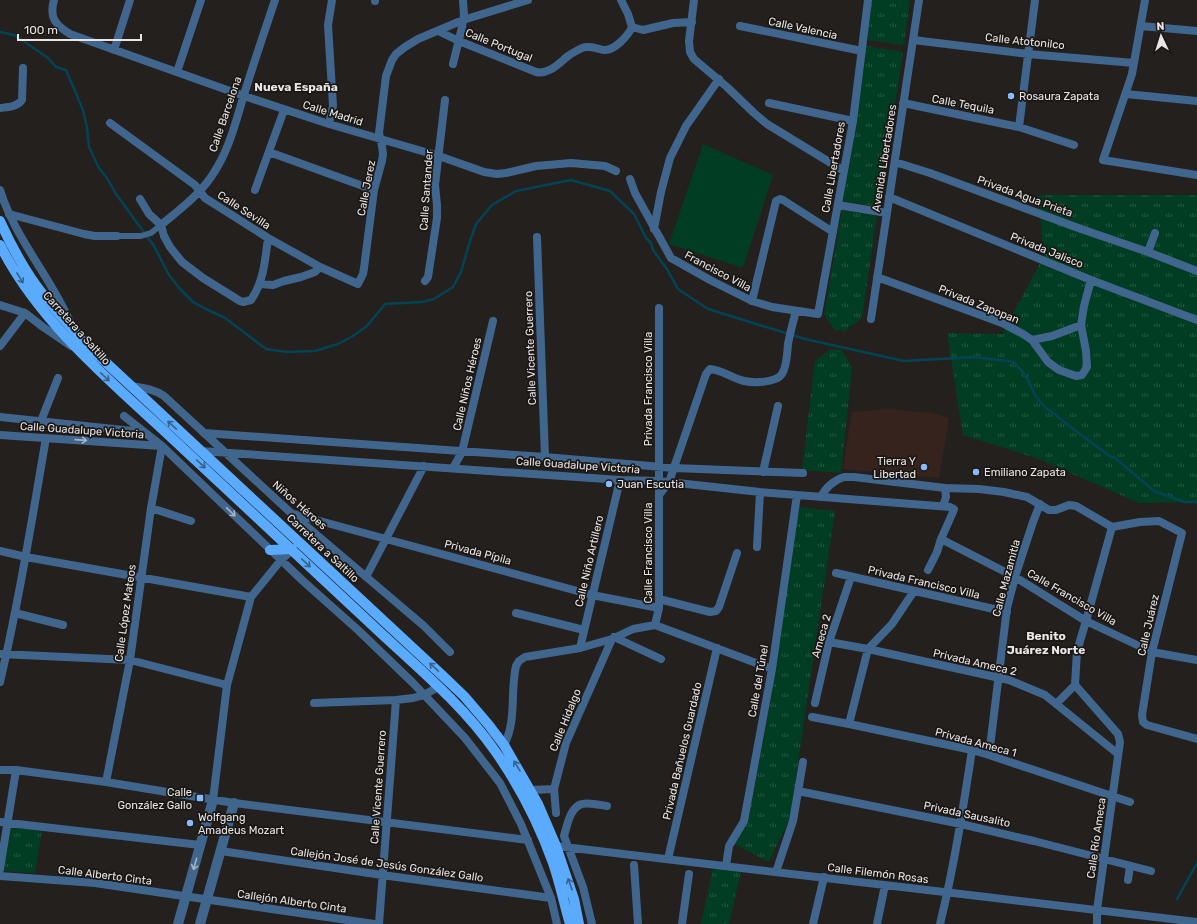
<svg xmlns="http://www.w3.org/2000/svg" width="1197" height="924" font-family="Rubik,sans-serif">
	<defs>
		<pattern id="grass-tufts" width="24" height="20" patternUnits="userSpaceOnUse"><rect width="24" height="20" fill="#013d22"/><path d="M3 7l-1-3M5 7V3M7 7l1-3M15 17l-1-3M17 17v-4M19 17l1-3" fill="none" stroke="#265942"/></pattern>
	</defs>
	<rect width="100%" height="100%" fill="#24201e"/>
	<path fill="#36231e" d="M887,409L932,413L949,418L939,478L843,469L852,412Z"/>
	<path fill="url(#grass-tufts)" d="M872,0H910L904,45L867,40Z
		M866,46L903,52L880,207L843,201Z
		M1038,195H1197V502L1139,503L1036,458L963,435L947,333L1002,334L1044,256Z
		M842,210L877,216L862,318L845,331L835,330L824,315Z
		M831,349L842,350L852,368L841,473L802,470L815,361Z
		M799,507L835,511L790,818L769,862L734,844L748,822L768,716Z
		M11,827L42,831L35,873L4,871Z
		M713,868L741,871L729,924H701Z"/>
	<path fill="#013d22" d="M703,144L773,175L743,268L669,244Z"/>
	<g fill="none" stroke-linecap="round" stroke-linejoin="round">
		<path stroke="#024456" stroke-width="2.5" d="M0,32L14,35L22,40L48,58L56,67L66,70L83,110L87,128L89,147L99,168L107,178L116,194L154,246L169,275L180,289L193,302L206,309L225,318L266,349L287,352L315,351L338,344L353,336L367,326L385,304L422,302L434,299L453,287L461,272L470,241L476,224L492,205L516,191L571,180L610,191L634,214L646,238L651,243L653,250L667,269L678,289L708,309L805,339L904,361L975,357L1014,362L1026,376L1036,397L1045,407L1081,435L1111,457H1114L1154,491L1184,502H1197
			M1177,899L1197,863"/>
		<path stroke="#41668e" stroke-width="6" d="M117,236H141L151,233L161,225"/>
		<path stroke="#41668e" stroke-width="8" d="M54,0C49,17 55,25 70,34L244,96L329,124L439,156L484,172L497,174L506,173L536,166L571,163L605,166L616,171
			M375,0V1
			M621,0L628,14L632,27
			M694,0L689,41L690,52L694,59L727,87L754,113L767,124L844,171
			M1145,0L1132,74L1103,160L1197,175
			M740,26L862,51
			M1141,26L1197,31
			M632,27L643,30L673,23L692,22
			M438,31L459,41L536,72C549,75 559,63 568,56C572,53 578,50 582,48C590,45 596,49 604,50C614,51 628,36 632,27
			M913,40L1028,54L1134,63
			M114,50L130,0
			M453,64L462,27L464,15L463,0
			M177,72L201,0
			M1126,94L1197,101
			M769,103L853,121
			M903,103L1019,127L1074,145
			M0,108C8,107 17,107 22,100L23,68
			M110,123L195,185L205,198L268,238L320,267L358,284L363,274L364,268L374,190L382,161L383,154L382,146L379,133L386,76L392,60L396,54L405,47L418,39L463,20L528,0
			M329,124L333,106L328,25L332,0
			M1019,127L1035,0
			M269,152L374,190
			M895,162L930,173L1081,229L1148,252L1197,271
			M630,179L635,193L671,258L710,280L752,301L772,307L818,314L853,121L868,0
			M0,190C15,239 51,277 71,324
			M255,190L284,110
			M889,197L1091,280L1197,320
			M140,199L149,214L161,225L164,236L170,247L182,262L203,278L240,301L243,302L251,300C264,281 265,260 268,238
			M838,205L887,213
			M9,214L84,234L95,236H117
			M161,225C179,210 198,196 211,177C228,153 235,125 243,98C253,65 264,33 275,0
			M654,229L661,192L670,158L686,126L719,79
			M537,237L545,457
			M1148,252L1155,233
			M877,277L1002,323L1023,334L1032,340L1048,362L1059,370L1076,376L1082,375L1087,367L1086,351L1081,325L1084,306L1091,280
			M425,281L428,277L437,218V205L435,185L445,100
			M260,284L273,285L284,281L301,277L315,272L320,267
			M752,301L776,201L780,199L783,200L833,232
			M0,305L25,313L43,327L71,346
			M871,319L919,0
			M1032,340L1052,336L1081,325
			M0,346L25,313
			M131,386C143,388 154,389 164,396L291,513L424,626L450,652
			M124,416L162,446L303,581L358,630L413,683L465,738L500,783L521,824L551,898L557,924
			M0,417L142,432
			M41,421L58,378
			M204,433L545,457L674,468L803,473
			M0,435L161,446
			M201,451L620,480L659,481L760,492L950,507L954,509L953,512L941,539L937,552L928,570
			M453,468L462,452L493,321
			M763,472L778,406
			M659,495L669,482L706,374L710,369C722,370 732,378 744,381C754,383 776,383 782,374C787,366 787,354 788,344C790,333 793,322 796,311
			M821,497C825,488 834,480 844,477C847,477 851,477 854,477L945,488L979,489L1004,492L1027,497L1049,510H1056L1069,505L1076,506L1112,527
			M943,506L946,497L945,488
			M151,508L191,521
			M294,514L592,595L659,608
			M1112,527L1140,522L1159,521L1182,533L1152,652L1142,715L1143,722L1147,725L1197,739
			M941,539L1015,577L1086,621L1152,652L1197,660
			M757,547L760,492
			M0,551L26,557L251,597
			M836,573L1007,612
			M366,577L424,466
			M659,599L710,612L716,611L719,607L737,553
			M15,613L63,625
			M516,613L584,630
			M655,625L659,608V308
			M614,637L661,659
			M829,642L868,649L1009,680L1045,695L1118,754
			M580,648L620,480
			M0,654L130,660L227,685
			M0,682C19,601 32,519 46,438
			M314,703L396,700L413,698L424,695L438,687
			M815,703L829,642L851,577
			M1056,704L1075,685
			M812,717L849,724L972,750L989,755L1130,802
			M849,724L868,649L892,624L914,591
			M504,745C517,721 510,692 516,666L519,661L525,657L580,648L612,639L633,629L655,625L772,669
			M989,755L1007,608L1015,577L1033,522L1040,504
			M0,770H16L106,782L234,803L528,840
			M106,782L130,660L151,508L162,446
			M530,790L554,789
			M798,791L961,824L1034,841L1151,871
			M213,800L227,685L251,597L281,560L292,550
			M556,813L554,789L566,743L612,639
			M0,822L200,845
			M556,846L1197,922
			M221,851L382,875L551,898
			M668,859L717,648
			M634,865L638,924
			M726,866L729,846L744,821L772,669L797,495
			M0,869L16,770
			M776,872L793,821L803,762
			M0,876L95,883L374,924
			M1128,880L1130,866
			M379,924L396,700
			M592,924L583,887L564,836C567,826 570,807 582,804C589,802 600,805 607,806
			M682,924L689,874
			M813,924L824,877
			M877,924L885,885
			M940,924C954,867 963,809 972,750
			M1097,924V910L1120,742L1118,734L1075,685L1077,651L1086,621L1112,527"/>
		<path stroke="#41668e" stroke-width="10" d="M178,924L213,800
			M200,924L234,803"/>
		<path stroke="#5aabfe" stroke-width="10" d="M0,221C9,241 19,260 31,278C47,302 67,323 86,344L443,676L464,696L488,724L504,745L538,804L556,846L574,899L579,924
			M0,245C36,317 102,374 160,427C230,492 299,557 369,622C411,662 461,702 495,751C519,785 539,824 553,863C560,883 564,904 570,924
			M270,550L292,549"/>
	</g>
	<defs><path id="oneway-shaft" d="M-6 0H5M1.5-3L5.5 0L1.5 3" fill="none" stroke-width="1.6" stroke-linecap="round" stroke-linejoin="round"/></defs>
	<g stroke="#3a618a">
		<use href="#oneway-shaft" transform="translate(20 278) rotate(58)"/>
		<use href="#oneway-shaft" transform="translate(105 377) rotate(43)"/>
		<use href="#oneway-shaft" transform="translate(172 425) rotate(-137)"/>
		<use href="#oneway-shaft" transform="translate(201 464) rotate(43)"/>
		<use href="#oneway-shaft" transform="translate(306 563) rotate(43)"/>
		<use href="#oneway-shaft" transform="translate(434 667) rotate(-137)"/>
		<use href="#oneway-shaft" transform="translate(517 766) rotate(-121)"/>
		<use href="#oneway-shaft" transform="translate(570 884) rotate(-109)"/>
	</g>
	<g stroke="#a5b2c2">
		<use href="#oneway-shaft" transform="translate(81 440) rotate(4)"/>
		<use href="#oneway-shaft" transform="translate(231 512) rotate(44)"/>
		<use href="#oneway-shaft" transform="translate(195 864) rotate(106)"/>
	</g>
	<g fill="#89bafc" stroke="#1a1715" stroke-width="1.5">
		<circle cx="1011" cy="96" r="4"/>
		<circle cx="924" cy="467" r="4"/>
		<circle cx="976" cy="472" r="4"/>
		<circle cx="609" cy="484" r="4"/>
		<rect x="196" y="794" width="8" height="8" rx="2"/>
		<circle cx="190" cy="823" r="4"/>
	</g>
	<g text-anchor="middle" stroke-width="3.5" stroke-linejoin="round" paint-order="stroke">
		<g font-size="11" fill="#e8e5e4" stroke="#1a1715">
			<text transform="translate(803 28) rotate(12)" y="4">Calle Valencia</text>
			<text transform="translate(1025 41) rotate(6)" y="4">Calle Atotonilco</text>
			<text transform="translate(499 45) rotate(22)" y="4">Calle Portugal</text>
			<text transform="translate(963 104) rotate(11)" y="4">Calle Tequila</text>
			<text transform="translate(333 113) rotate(17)" y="4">Calle Madrid</text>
			<text transform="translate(225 114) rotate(-71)" y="4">Calle Barcelona</text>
			<text transform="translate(884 158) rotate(-81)" y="4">Avenida Libertadores</text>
			<text transform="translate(833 167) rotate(-80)" y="4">Calle Libertadores</text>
			<text transform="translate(366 188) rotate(-79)" y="4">Calle Jerez</text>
			<text transform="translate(426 190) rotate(-86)" y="4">Calle Santander</text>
			<text transform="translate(1025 196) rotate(20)" y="4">Privada Agua Prieta</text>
			<text transform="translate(244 210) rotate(33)" y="4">Calle Sevilla</text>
			<text transform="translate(1047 250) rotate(22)" y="4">Privada Jalisco</text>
			<text transform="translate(718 271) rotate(28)" y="4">Francisco Villa</text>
			<text transform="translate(979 304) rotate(22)" y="4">Privada Zapopan</text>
			<text transform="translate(77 328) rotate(48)" y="4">Carretera a Saltillo</text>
			<text transform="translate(530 348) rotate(-92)" y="4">Calle Vicente Guerrero</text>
			<text transform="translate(467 384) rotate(-77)" y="4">Calle Niños Héroes</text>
			<text transform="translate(648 389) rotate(-90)" y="4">Privada Francisco Villa</text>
			<text transform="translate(82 430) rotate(4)" y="4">Calle Guadalupe Victoria</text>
			<text transform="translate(578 465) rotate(4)" y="4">Calle Guadalupe Victoria</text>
			<text transform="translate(300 505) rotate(41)" y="4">Niños Héroes</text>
			<text transform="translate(323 548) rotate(43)" y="4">Carretera a Saltillo</text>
			<text transform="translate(478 552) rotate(15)" y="4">Privada Pípila</text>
			<text transform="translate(648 553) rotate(-90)" y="4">Calle Francisco Villa</text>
			<text transform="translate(589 561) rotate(-77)" y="4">Calle Niño Artillero</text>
			<text transform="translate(1006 578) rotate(-75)" y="4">Calle Mazamitla</text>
			<text transform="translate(924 582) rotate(13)" y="4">Privada Francisco Villa</text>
			<text transform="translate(1072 597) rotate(30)" y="4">Calle Francisco Villa</text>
			<text transform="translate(125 613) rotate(-82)" y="4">Calle López Mateos</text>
			<text transform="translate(1148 625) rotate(-77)" y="4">Calle Juárez</text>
			<text transform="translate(821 636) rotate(-74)" y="4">Ameca 2</text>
			<text transform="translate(975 662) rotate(13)" y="4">Privada Ameca 2</text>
			<text transform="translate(758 681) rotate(-80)" y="4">Calle del Túnel</text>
			<text transform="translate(565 720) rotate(-68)" y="4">Calle Hidalgo</text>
			<text transform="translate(976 742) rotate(15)" y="4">Privada Ameca 1</text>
			<text transform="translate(682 751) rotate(-77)" y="4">Privada Bañuelos Guardado</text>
			<text transform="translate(378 787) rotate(-86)" y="4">Calle Vicente Guerrero</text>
			<text transform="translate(967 814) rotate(12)" y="4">Privada Sausalito</text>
			<text transform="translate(1096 838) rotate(-82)" y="4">Calle Río Ameca</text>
			<text transform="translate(387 864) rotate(8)" y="4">Callejón José de Jesús González Gallo</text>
			<text transform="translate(878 873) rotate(7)" y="4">Calle Filemón Rosas</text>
			<text transform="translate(105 875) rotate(7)" y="4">Calle Alberto Cinta</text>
			<text transform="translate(292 901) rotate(8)" y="4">Callejón Alberto Cinta</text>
		</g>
		<g font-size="11" fill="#e8e5e4" stroke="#1a1715" text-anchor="start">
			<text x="1019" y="100">Rosaura Zapata</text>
			<text x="916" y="465" text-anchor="end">Tierra Y<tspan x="916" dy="13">Libertad</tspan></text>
			<text x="984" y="476">Emiliano Zapata</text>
			<text x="617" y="488">Juan Escutia</text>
			<text x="192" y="796" text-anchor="end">Calle<tspan x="192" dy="13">González Gallo</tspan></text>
			<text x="198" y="821">Wolfgang<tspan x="198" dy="13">Amadeus Mozart</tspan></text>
		</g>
		<g font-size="12" font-weight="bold" fill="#e8e5e4" stroke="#1a1715">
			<text x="296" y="91">Nueva España</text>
			<text x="1046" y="640">Benito<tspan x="1046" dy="14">Juárez Norte</tspan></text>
		</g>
	</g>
	<g transform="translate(1161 36) rotate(356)" stroke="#1a1715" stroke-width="3" paint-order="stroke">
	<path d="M0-3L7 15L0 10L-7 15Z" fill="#e8e5e4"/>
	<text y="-6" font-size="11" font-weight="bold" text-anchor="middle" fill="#e8e5e4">N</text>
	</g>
	<path d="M18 34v6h123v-6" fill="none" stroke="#e8e5e4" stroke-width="2"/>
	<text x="24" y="34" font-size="12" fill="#e8e5e4" stroke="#1a1715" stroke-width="3" paint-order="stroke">100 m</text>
</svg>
